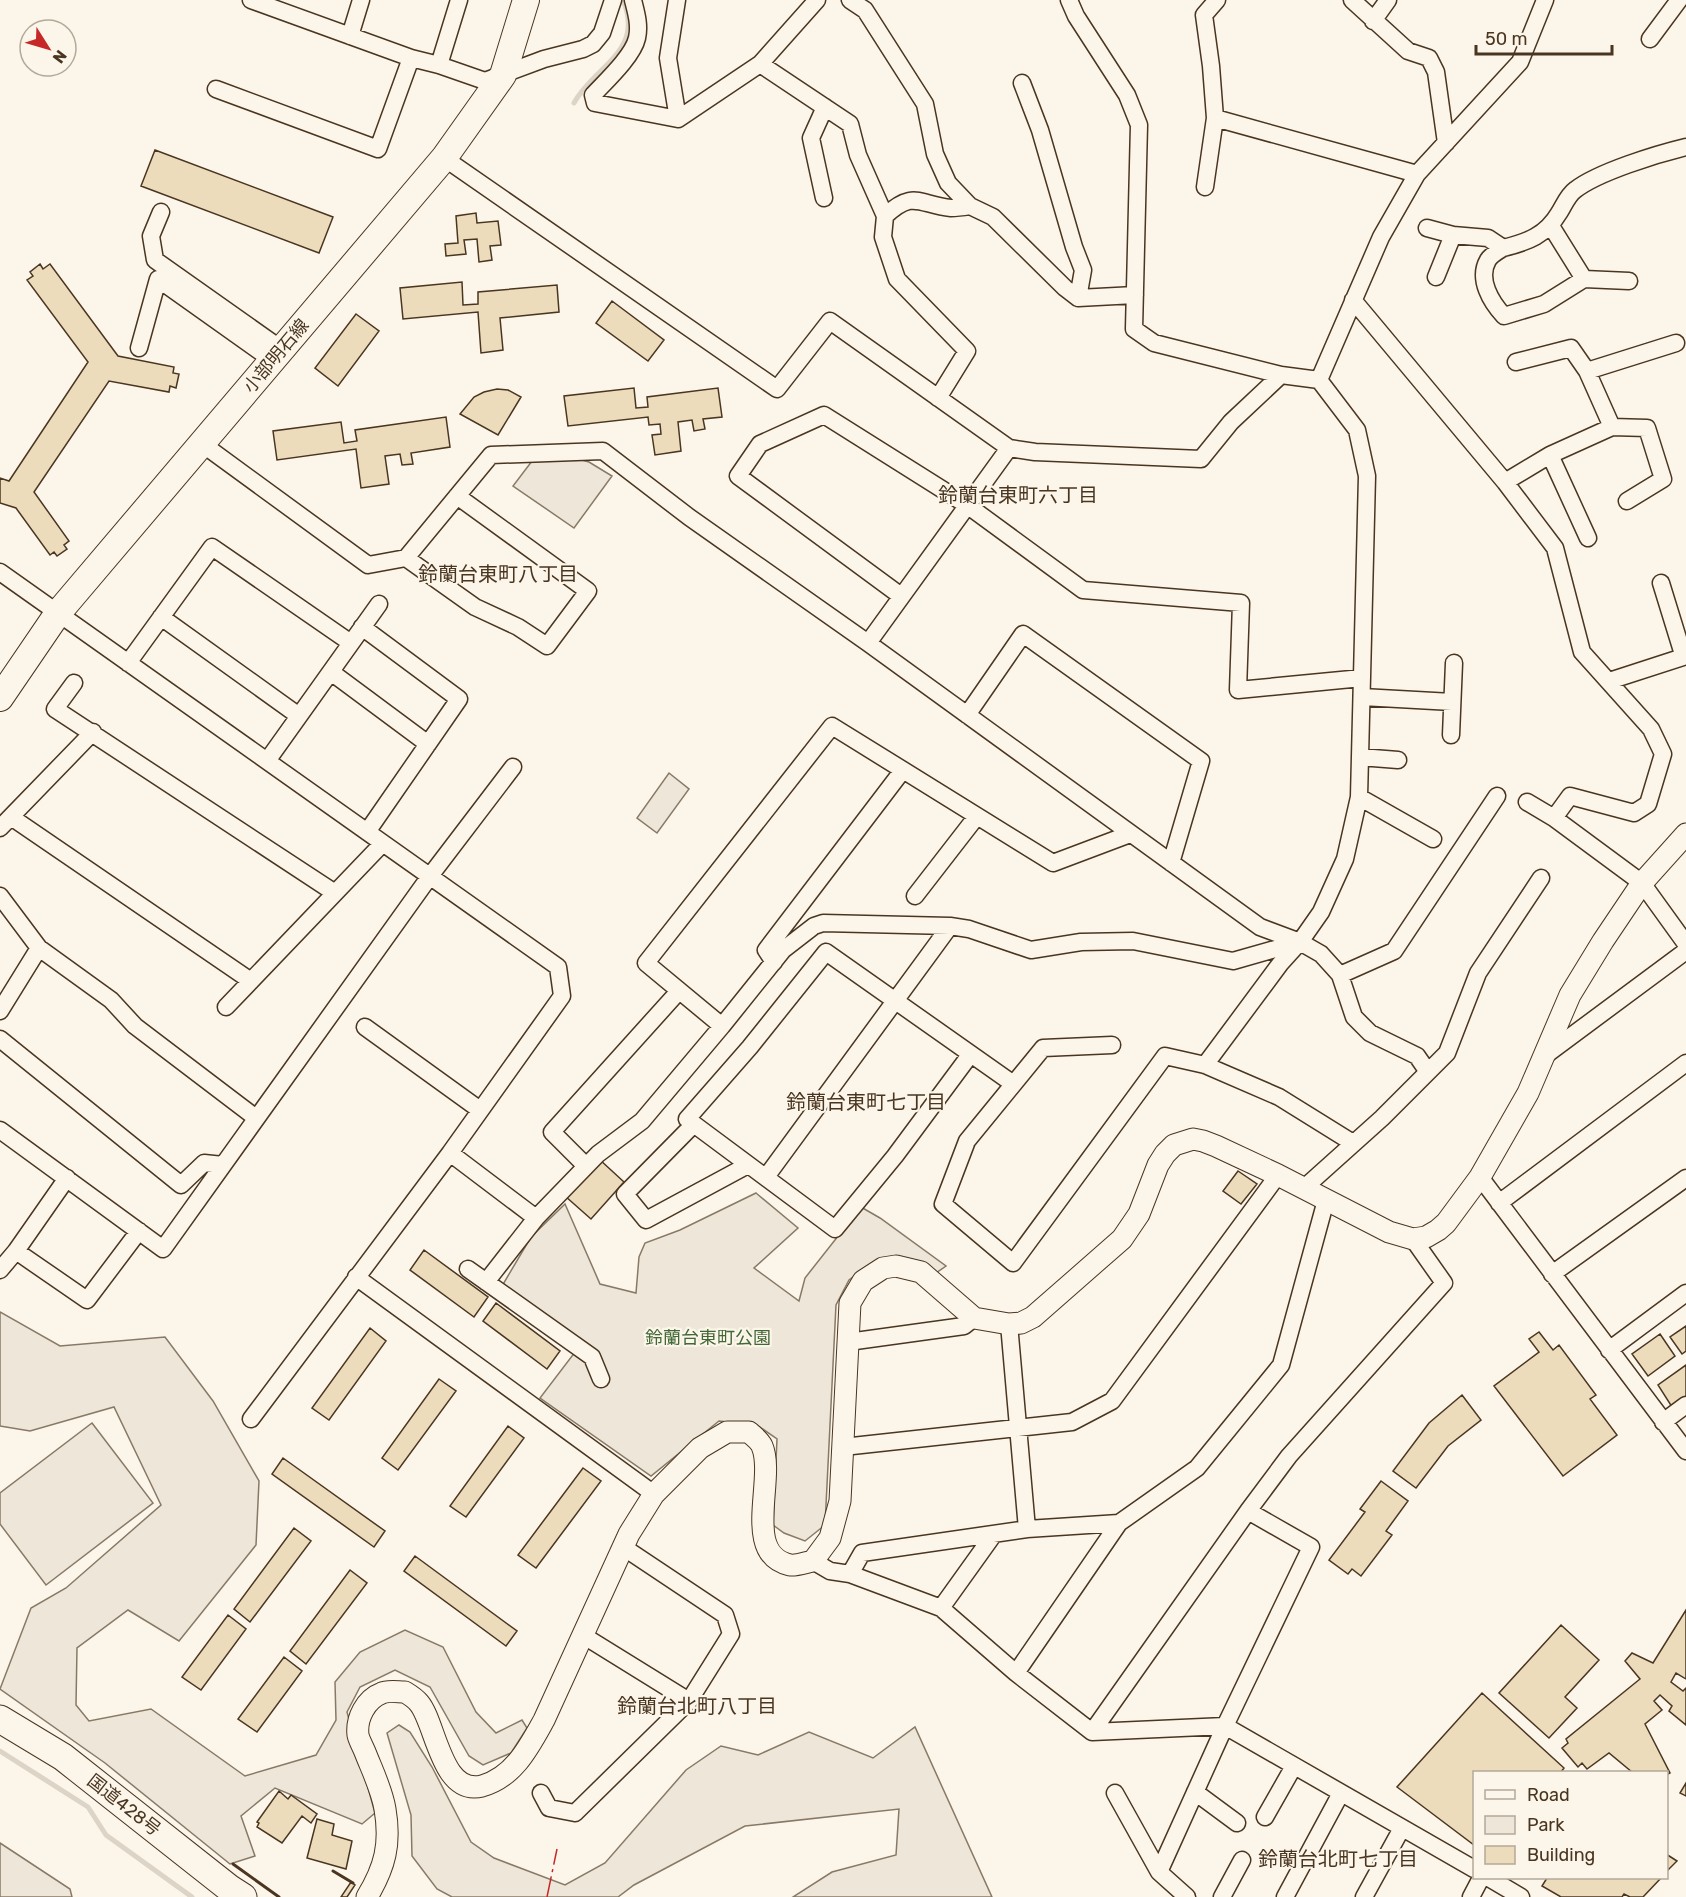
<svg xmlns="http://www.w3.org/2000/svg" width="1686" height="1897" font-family="Rubik,'Noto Sans JP',sans-serif">
	<rect width="100%" height="100%" fill="#fbf6e9"/>
	<path fill="#ede6d9" stroke="#887966" stroke-width="1.5" d="M578,459L589,462L612,476L574,528L513,486L532,461Z
		M669,773L689,789L657,833L637,818Z
		M756,1193L798,1228L754,1268L799,1301L805,1278L861,1207L880,1218L946,1266L936,1273L904,1258L873,1262L849,1280L836,1305L825,1525L805,1541L784,1533L773,1525L777,1439L757,1425L719,1421L651,1476L540,1398L582,1343L502,1286L531,1237L565,1204L600,1284L636,1293L639,1257L645,1243L680,1230Z
		M0,1312L60,1346L165,1337L213,1401L259,1481L256,1545L179,1641L128,1610L77,1648L76,1705L89,1721L151,1709L245,1776L316,1755L336,1720L335,1682L360,1652L405,1630L443,1647L476,1712L496,1733L522,1720L527,1728L511,1753L483,1765L469,1756L430,1687L395,1670L360,1687L347,1712L375,1813L362,1824L275,1788L241,1816L255,1856L230,1864L105,1763L0,1689L31,1608L66,1588L161,1505L114,1407L30,1431L0,1426Z
		M92,1423L153,1503L46,1585L0,1524V1493Z
		M399,1725L410,1732L432,1767L471,1842L494,1858L565,1885L605,1863L686,1770L721,1746L758,1755L809,1732L873,1758L915,1727L992,1897H793L832,1872L896,1855L899,1809L745,1826L634,1885L618,1897H452L437,1889L412,1856L411,1815L387,1733Z
		M0,1843L70,1889L72,1897H0Z"/>
	<g fill="none" stroke-linecap="round" stroke-linejoin="round">
		<path stroke="#dcd4c6" stroke-width="5" d="M574,103C594,66 645,52 623,0
			M0,1751L88,1807L106,1835L192,1897"/>
	</g>
	<path fill="#ecdcbc" stroke="#4a3520" stroke-width="1.5" d="M155,150L333,217L319,253L141,186Z
		M476,213L477,223L498,221L501,245L490,246L492,260L479,262L477,239L464,240L466,254L446,256L445,244L458,243L456,216Z
		M40,264L43,269L50,264L118,356L174,367L173,373L179,374L176,388L170,386L169,392L109,381L34,492L69,541L64,545L67,549L57,556L54,552L50,555L16,508L0,503V478L9,481L88,362L27,280L33,276L30,272Z
		M462,282L463,305L478,304V292L557,285L559,312L500,318L503,350L481,353L478,312L403,319L400,288Z
		M612,301L664,340L648,361L596,323Z
		M356,314L379,331L338,386L315,368Z
		M634,388L636,408L648,407L647,397L718,388L722,417L703,419L705,429L694,431L692,420L678,422L681,451L655,455L652,435L661,434L660,424L649,425L648,417L568,426L564,396Z
		M497,389L508,390L521,397L498,435L460,414L474,397L484,392Z
		M446,417L450,447L411,453L413,464L402,465L400,454L385,456L389,484L361,488L356,449L277,460L273,431L341,422L344,443L357,441L355,430Z
		M599,1159L624,1182L591,1219L565,1196Z
		M1238,1171L1257,1184L1241,1204L1223,1191Z
		M424,1250L488,1297L474,1317L410,1270Z
		M496,1303L560,1351L547,1369L483,1321Z
		M1686,1326V1351L1682,1354L1670,1337Z
		M370,1328L386,1341L329,1420L312,1408Z
		M1539,1332L1553,1350L1559,1345L1596,1395L1590,1399L1617,1435L1563,1476L1494,1386L1539,1352L1529,1339Z
		M1660,1334L1675,1356L1648,1376L1632,1354Z
		M1686,1365V1397L1672,1407L1658,1385Z
		M439,1379L456,1391L398,1470L382,1458Z
		M1462,1395L1481,1420L1448,1446L1416,1488L1393,1471L1429,1423Z
		M508,1426L524,1438L466,1517L450,1506Z
		M283,1458L385,1531L374,1547L272,1474Z
		M583,1468L601,1481L536,1568L518,1555Z
		M1381,1481L1408,1501L1386,1531L1392,1535L1361,1576L1352,1569L1348,1574L1329,1560L1365,1512L1360,1509Z
		M294,1528L311,1541L250,1622L234,1609Z
		M415,1556L517,1631L506,1646L404,1571Z
		M350,1570L367,1583L306,1664L290,1651Z
		M1686,1610V1679L1676,1673L1671,1682L1683,1691L1686,1688V1725L1669,1711L1672,1706L1660,1695L1654,1701L1662,1710L1645,1724L1670,1773L1666,1775V1772H1632L1609,1753L1587,1769L1582,1763L1578,1767L1562,1748L1568,1743L1566,1739L1640,1679L1625,1661L1632,1653L1653,1663Z
		M228,1615L246,1629L201,1690L182,1677Z
		M1561,1625L1599,1660L1565,1697L1577,1708L1549,1738L1499,1693Z
		M284,1657L302,1671L257,1732L238,1719Z
		M1482,1693L1564,1768L1561,1772H1474V1845L1397,1787Z
		M1686,1783V1796L1680,1793Z
		M279,1791L288,1799L291,1795L317,1814L311,1823L302,1816L282,1843L257,1827L259,1823L257,1822Z
		M317,1819L334,1824L332,1835L352,1841L346,1869L307,1858Z
		M1666,1854L1677,1861L1666,1872Z
		M1547,1878H1661L1643,1897H1630L1624,1894L1622,1897H1561L1542,1886Z
		M351,1882L355,1885L347,1897H341Z"/>
	<g fill="none" stroke-linecap="round" stroke-linejoin="round">
		<defs>
			<path id="minor" d="M251,0L411,58L439,65L485,81L544,59L583,49L593,44L602,33L613,0
				M633,0C636,12 640,25 637,38C633,56 606,81 593,95L595,103L678,119L760,64L817,0
				M677,0L668,58L678,119
				M850,0L865,10L925,104L935,154L948,183L970,206L993,217L1065,288L1078,298L1135,295
				M1069,0L1076,16L1127,95L1139,125L1134,329L1154,343L1281,375
				M1352,0L1408,51L1429,58L1436,72L1446,143
				M1373,21L1388,0
				M350,36L361,0
				M1650,39L1679,0
				M760,64L850,124L858,155L885,216
				M439,65L459,0
				M1022,83L1040,130L1074,247L1083,270L1078,298
				M216,89L378,149L411,58
				M1215,118L1417,174
				M444,158L777,389L830,321L1009,448L1035,452L1201,459L1231,422L1281,375L1319,380L1357,430L1367,476L1359,797L1345,859L1321,912L1300,942L1233,961L1133,941L1081,942L1031,950L969,929L950,926L823,923L814,926L783,950L722,1026L642,1121L598,1154L536,1218L486,1282
				M1205,187L1215,118L1211,66L1204,15L1217,0
				M824,198L811,138L825,107
				M161,212L151,236L155,260L281,349
				M1427,228L1453,235L1488,238L1503,248C1528,242 1546,235 1559,213C1564,205 1568,195 1575,190C1598,172 1657,154 1686,147
				M1503,248C1498,251 1491,255 1488,260C1477,279 1491,302 1504,316L1544,304L1584,279L1551,226
				M1436,277L1453,235
				M1584,279L1629,281
				M1353,300L1505,482L1555,548L1582,652L1651,729L1663,754L1648,804L1634,813L1570,796L1554,818
				M139,348L158,279L272,360
				M1516,362L1571,348L1587,371L1612,427
				M1587,371L1676,343
				M1319,380L1381,237L1417,174L1520,62L1545,0
				M938,398L967,351L897,279L883,237L885,216C914,189 919,205 951,208C957,208 964,207 970,206
				M201,443L368,565L406,558L491,455L603,451L689,517L868,643L1260,927L1300,942L1321,954L1340,975L1354,1017L1370,1033L1417,1056L1428,1072
				M1550,455L1588,538
				M1505,482L1550,455L1612,427L1647,428L1663,479L1627,501
				M406,558L475,607L518,627L547,646L588,591L457,496
				M0,572L558,967L562,996L450,1153L251,1419
				M1661,583L1681,648L1686,654
				M901,596L738,476L760,444L824,415L967,505L1083,590L1241,603L1238,690L1362,678
				M161,617L299,716
				M362,627L459,699L367,832
				M868,643L1009,448
				M128,663L212,547L351,643
				M331,672L428,744
				M1609,681L1686,656
				M74,683L55,709L335,893
				M1362,697L1452,702
				M967,715L1023,634L1201,761L1171,863
				M1451,735L1454,663
				M1360,757L1398,760
				M267,761L379,604
				M1359,797L1433,839
				M1527,802L1554,818L1642,883L1686,944
				M11,817L251,981
				M0,828L93,732
				M0,896L39,948L111,1000L135,1026L256,1118
				M915,896L977,816
				M774,962L766,950L903,770
				M1340,975L1394,951L1497,796
				M226,1007L383,843
				M0,1011L39,948
				M722,1026L646,963L832,726L1053,863L1130,834
				M365,1027L480,1110
				M0,1039L181,1185L204,1163L223,1165
				M1112,1045L1043,1048L967,1141L943,1204L1013,1263L1165,1056L1205,1065L1279,1097L1353,1143
				M970,1055L895,1156L835,1229L687,1119L750,1047L826,952L1012,1083
				M1543,1057L1686,951
				M1205,1065L1280,964L1299,943
				M694,1124L625,1194L646,1220L748,1165
				M0,1130L163,1249L430,876L513,767
				M450,1153L536,1218
				M586,1166L552,1132L679,991
				M766,1177L950,926
				M1480,1177L1686,1451
				M1304,1188L1382,1118L1447,1053L1478,973L1541,878
				M1499,1203L1686,1063
				M16,1251L87,1300L139,1231
				M468,1269L592,1357L601,1379
				M0,1270L16,1251L67,1178
				M1552,1274L1686,1178
				M356,1277L654,1494
				M1009,1324L1027,1529
				M848,1342L964,1326L974,1318
				M1609,1350L1686,1293
				M1663,1422L1686,1405
				M843,1447L1072,1422L1112,1401L1278,1175
				M813,1561L830,1571L850,1574L941,1608L1016,1673L1092,1732L1225,1726L1474,1869
				M850,1574L862,1553L1027,1529L1119,1523
				M941,1608L994,1534
				M584,1636L689,1701
				M1016,1673L1119,1523L1197,1468L1281,1365L1326,1200
				M1092,1732L1248,1511L1289,1456L1444,1283L1413,1239
				M1195,1792L1237,1823
				M541,1793L549,1808L575,1813L689,1701L731,1634L725,1615L623,1547
				M1115,1793L1159,1872L1187,1897
				M1265,1817L1294,1766
				M1159,1872L1225,1726L1311,1547L1248,1511
				M1489,1878L1521,1897
				M1222,1897L1242,1860
				M1285,1897L1341,1793
				M1364,1897L1402,1828
				M1471,1897L1481,1878"/>
			<path id="tertiary" d="M367,1897C385,1867 391,1844 385,1809C382,1790 372,1770 365,1752C363,1747 359,1740 358,1735C356,1718 366,1699 382,1693C388,1690 398,1692 405,1692C410,1695 415,1698 419,1703C436,1723 441,1796 482,1786C514,1777 529,1747 544,1720L629,1534L654,1494L700,1448L727,1432H749C753,1436 760,1441 762,1446C776,1479 741,1554 790,1565C796,1566 807,1562 813,1561L830,1538L840,1501L850,1303L863,1281L883,1268L896,1266L921,1272L974,1318L1009,1324L1021,1323L1033,1317L1122,1239L1139,1214L1158,1165L1165,1154L1174,1145L1193,1139L1203,1141L1216,1146L1278,1175L1389,1232L1413,1239L1426,1237L1438,1230L1446,1223L1480,1177L1528,1093L1570,995L1603,941L1642,883L1686,834"/>
			<path id="primary" d="M0,698L58,613L444,158L503,75L526,0"/>
			<path id="trunk" d="M0,1719L63,1757L229,1888L243,1897"/>
		</defs>
		<use href="#minor" stroke="#4a3520" stroke-width="19"/>
		<use href="#tertiary" stroke="#4a3520" stroke-width="23"/>
		<use href="#primary" stroke="#4a3520" stroke-width="28"/>
		<use href="#trunk" stroke="#4a3520" stroke-width="29"/>
		<use href="#minor" stroke="#fbf6e9" stroke-width="16"/>
		<use href="#tertiary" stroke="#fbf6e9" stroke-width="21"/>
		<use href="#primary" stroke="#fbf6e9" stroke-width="26"/>
		<use href="#trunk" stroke="#fbf6e9" stroke-width="27"/>
		<path stroke="#4a3520" stroke-width="3" d="M233,1864L279,1897
			M333,1871L353,1883"/>
		<path stroke="#c62828" stroke-width="1.5" stroke-dasharray="21 4.5 3 4.5" stroke-linecap="butt" d="M547,1897L557,1849"/>
	</g>
	<g text-anchor="middle" stroke-width="4.5" stroke-linejoin="round" paint-order="stroke">
		<g font-size="18" fill="#4a3520" stroke="#fbf6e9">
			<text transform="translate(276 356) rotate(-50)" y="6">小部明石線</text>
			<text transform="translate(124 1805) rotate(38)" y="6">国道428号</text>
		</g>
		<g font-size="18" fill="#436837" stroke="#fbf6e9">
			<text x="708" y="1344">鈴蘭台東町公園</text>
		</g>
		<g font-size="20" fill="#4a3520" stroke="#fbf6e9">
			<text x="1018" y="502">鈴蘭台東町六丁目</text>
			<text x="498" y="581">鈴蘭台東町八丁目</text>
			<text x="866" y="1109">鈴蘭台東町七丁目</text>
			<text x="697" y="1713">鈴蘭台北町八丁目</text>
			<text x="1338" y="1866">鈴蘭台北町七丁目</text>
		</g>
	</g>
	<rect x="1473" y="1771" width="195" height="108" fill="#fbf6e9" stroke="#b4a999" stroke-width="1.5"/>
	<rect x="1485" y="1790" width="30" height="9" fill="#fbf6e9" stroke="#b4a999" stroke-width="1.5"/>
	<text x="1527" y="1801" font-size="18" fill="#4a3520">Road</text>
	<rect x="1485" y="1816" width="30" height="18" fill="#ede6d9" stroke="#b4a999" stroke-width="1.5"/>
	<text x="1527" y="1831" font-size="18" fill="#4a3520">Park</text>
	<rect x="1485" y="1846" width="30" height="18" fill="#ecdcbc" stroke="#b4a999" stroke-width="1.5"/>
	<text x="1527" y="1861" font-size="18" fill="#4a3520">Building</text>
	<g transform="translate(48 48) rotate(127)"><circle r="28" fill="#fbf6e9" stroke="#b4a999" stroke-width="1.5"/>
	<path d="M0-4.5L10 22L0 15L-10 22Z" fill="#c62828"/>
	<text y="-9" font-size="16" font-weight="bold" text-anchor="middle" fill="#4a3520">N</text>
	</g>
	<path d="M1476 45v9h136v-9" fill="none" stroke="#4a3520" stroke-width="3"/>
	<text x="1485" y="45" font-size="18" fill="#4a3520" stroke="#fbf6e9" stroke-width="4.5" paint-order="stroke">50 m</text>
</svg>
